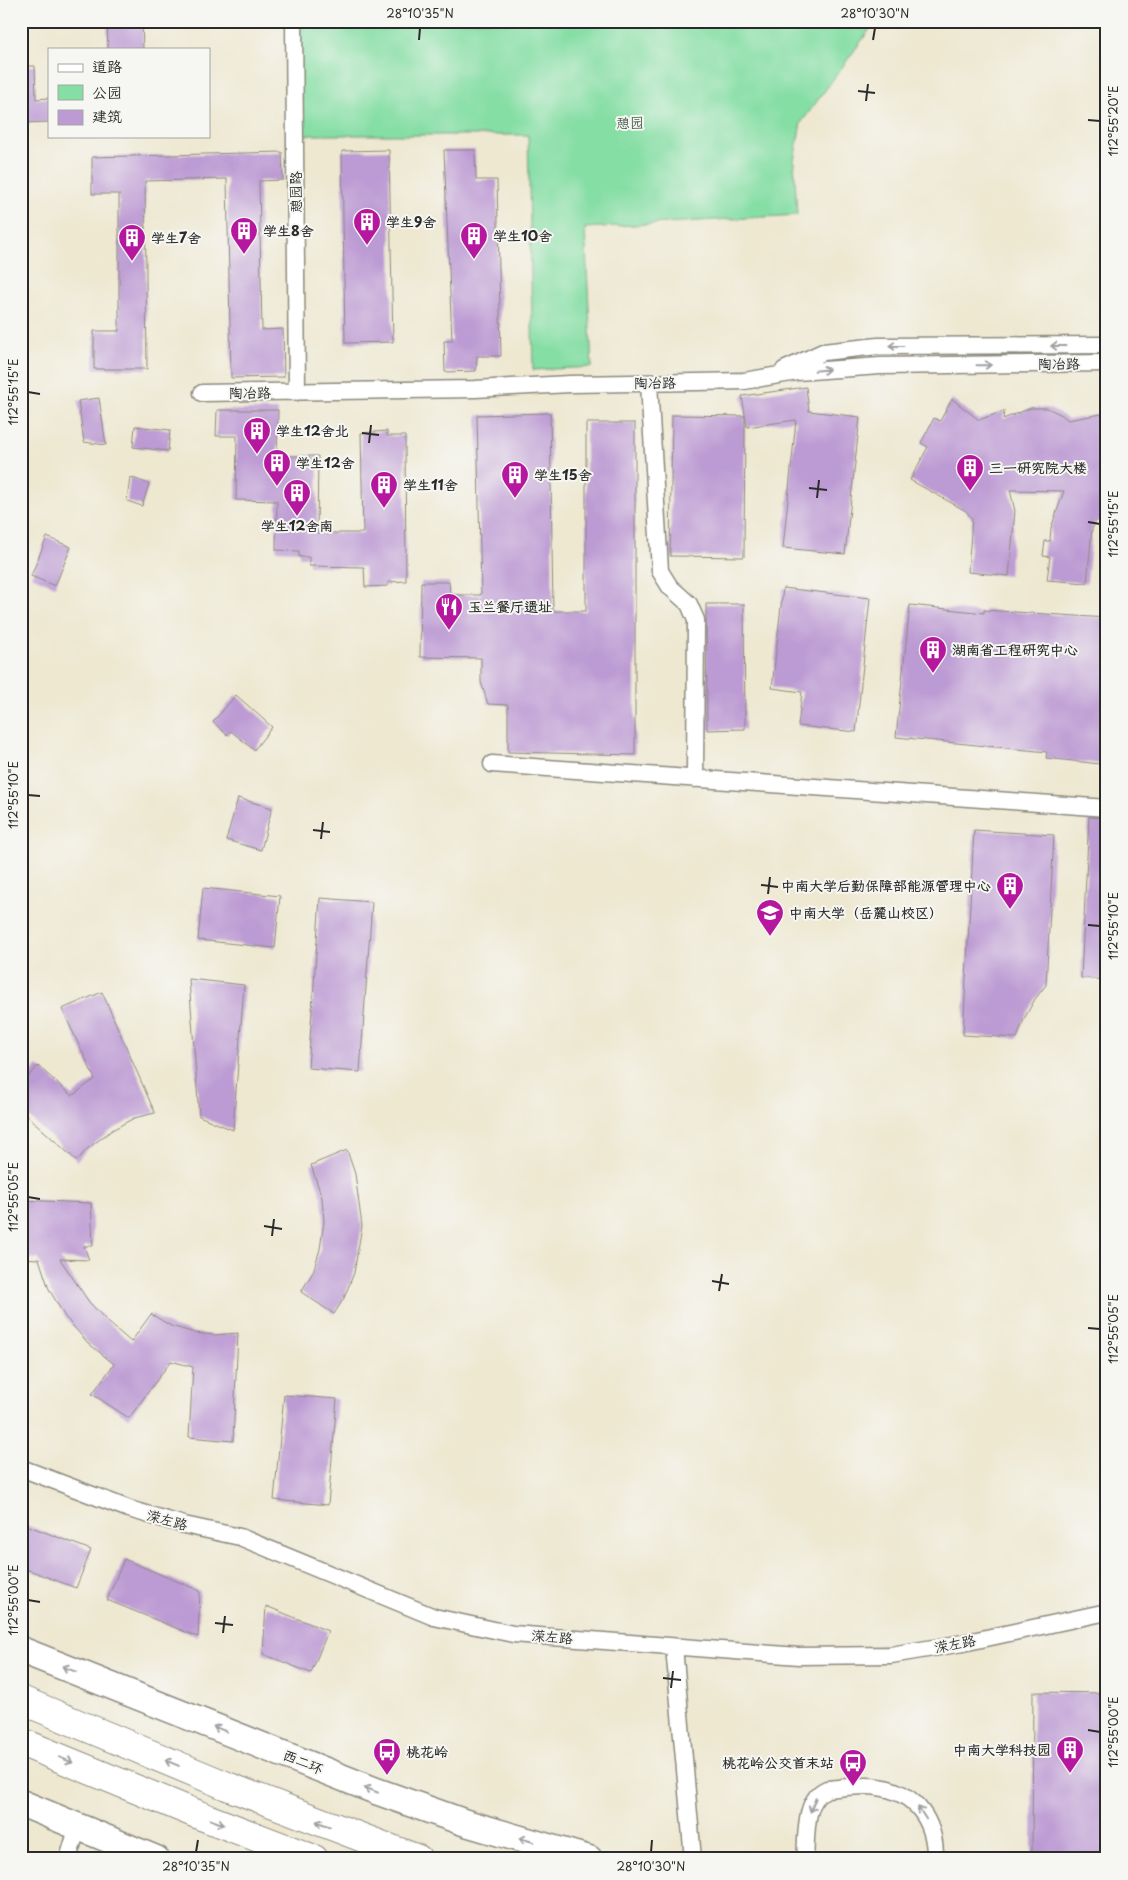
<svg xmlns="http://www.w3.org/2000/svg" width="1128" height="1880" font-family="'Playpen Sans','LXGW WenKai TC',sans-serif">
	<rect width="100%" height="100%" fill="#f6f6f2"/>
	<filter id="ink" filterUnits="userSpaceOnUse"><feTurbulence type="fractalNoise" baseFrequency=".02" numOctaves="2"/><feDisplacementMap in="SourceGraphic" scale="10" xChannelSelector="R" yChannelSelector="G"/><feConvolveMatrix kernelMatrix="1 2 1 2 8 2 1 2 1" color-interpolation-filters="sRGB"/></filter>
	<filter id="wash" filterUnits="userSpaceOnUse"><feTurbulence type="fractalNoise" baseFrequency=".0096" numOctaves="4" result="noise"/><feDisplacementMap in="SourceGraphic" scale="20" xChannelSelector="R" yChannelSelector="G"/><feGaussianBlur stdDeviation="1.12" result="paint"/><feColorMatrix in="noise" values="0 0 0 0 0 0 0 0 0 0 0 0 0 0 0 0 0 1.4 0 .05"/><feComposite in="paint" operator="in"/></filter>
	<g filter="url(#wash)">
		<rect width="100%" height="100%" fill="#eee8d1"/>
		<path fill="#85dea4" stroke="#588468" d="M294,21H876L801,123L794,160L797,215L585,228L592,367L533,370L528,135H295Z"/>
		<g id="blocks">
			<path fill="#bc9ad3" d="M107,21H142L143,49H108Z
				M21,66H35L36,99L49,98V122L21,123Z
				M389,150L393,342L345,343L342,151Z
				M444,150H475L476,180H497L501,356H477L476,371L445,372L444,341H452Z
				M282,152L283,180L259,181L262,330L283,329L284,377L231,378L227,179L145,181L147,369H94V331H119V194H92V157Z
				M806,387L809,411L860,417L845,554L783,548L796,420L747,427L742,396Z
				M99,398L106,445L84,442L78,401Z
				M952,399L979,420L1004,411L1003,419L1031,408H1047L1062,415L1068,420L1107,413V517L1096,521L1092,529L1087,583L1047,580L1050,557L1043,556L1045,541H1050L1051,528L1064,491L1010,490L1015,511L1009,576L968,572L972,519L966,511L910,480L928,447L921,443L934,418L940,421Z
				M217,410H278L277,456H318L317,533H363L361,433L387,431V436H405L406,581L388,582V586L365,587L364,567L309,566V557H299V551L276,550L277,501L236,500L237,436H216Z
				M550,413L553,611H586V423H635V755L508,752V705L488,704L481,682V658L420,657L421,582H449L450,595H481L477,415Z
				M672,415L745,416L744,557L670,556Z
				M135,426L170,430L168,451L133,447Z
				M130,477L149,484L142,506L127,501Z
				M47,537L71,547L55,586L31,576Z
				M783,588L870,598L856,732L798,726L802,692L772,688Z
				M706,604H744L745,729L707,730Z
				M910,605L984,613V610L1107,618V695L1100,764L1046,758L1047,752L896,737Z
				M236,695L272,727L254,750L231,731L227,735L213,722Z
				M238,798L272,808L261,850L226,840Z
				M1089,817L1107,818V980L1081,978Z
				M974,830L1054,835L1046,985L1035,999L1024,1019L1017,1038L963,1035Z
				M203,888L280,896L275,948L198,940Z
				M320,898L372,902L360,1072L308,1068Z
				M189,979L244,985L233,1130L199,1116Z
				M102,992L155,1113L134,1118L112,1130L86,1150L77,1161L21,1110V1085L38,1066L72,1096L95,1079L62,1009Z
				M347,1150L355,1174L362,1226L354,1273L344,1298L334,1314L301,1292L313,1272L320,1249L324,1221L322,1198L311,1165Z
				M21,1200L91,1203L93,1246H84L89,1260L60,1259L89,1302L109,1323L131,1342L151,1314L171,1326L195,1333L215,1335L238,1333L233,1441L189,1437L193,1367L171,1361L129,1418L92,1394L114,1364L88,1343L65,1317L49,1289L39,1259L21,1258Z
				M284,1395L337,1399L328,1505L274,1500Z
				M21,1523L91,1550L76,1588L21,1567Z
				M124,1559L200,1591L198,1637L107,1600Z
				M266,1606L328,1631L311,1673L263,1654Z
				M1033,1692L1107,1693V1855H1032Z"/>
		</g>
	</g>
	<g filter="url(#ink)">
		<use href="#blocks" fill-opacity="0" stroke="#8c8a7e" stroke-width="1"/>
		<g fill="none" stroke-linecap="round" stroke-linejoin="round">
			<defs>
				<path id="street" d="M294,21L297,392
					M784,370L823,352L878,346L1107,345
					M649,383L660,571L670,587L689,604L696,620L695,779
					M202,393L475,389L570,384L697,382L744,381L797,372L880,366L1107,363
					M492,764L1107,808
					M21,1468L129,1509L184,1525L240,1537L434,1617L513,1634L799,1656L891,1655L963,1643L1107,1612
					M674,1647L693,1859
					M68,1859L78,1826
					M805,1859C807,1837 803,1799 827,1789C843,1788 862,1784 878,1787C916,1792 936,1822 935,1859"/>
				<path id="primary" d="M21,1650L376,1791L466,1823L589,1859
					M21,1803L156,1859"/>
				<path id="highway" d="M21,1700L227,1786L418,1859
					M21,1742L204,1817L314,1859"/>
			</defs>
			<use href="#street" stroke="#8c8a7e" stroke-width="19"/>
			<use href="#primary" stroke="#8c8a7e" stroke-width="29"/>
			<use href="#highway" stroke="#8c8a7e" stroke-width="30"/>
			<use href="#street" stroke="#fff" stroke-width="16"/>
			<use href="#primary" stroke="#fff" stroke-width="26"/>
			<use href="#highway" stroke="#fff" stroke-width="28"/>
		</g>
		<defs><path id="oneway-shaft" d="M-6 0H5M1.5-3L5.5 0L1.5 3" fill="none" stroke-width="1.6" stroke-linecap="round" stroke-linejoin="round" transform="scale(1.25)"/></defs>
		<g stroke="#a0a0a0">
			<use href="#oneway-shaft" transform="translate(896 346) rotate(180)"/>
			<use href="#oneway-shaft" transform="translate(1058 346) rotate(180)"/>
			<use href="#oneway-shaft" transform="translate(984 365) rotate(-1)"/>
			<use href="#oneway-shaft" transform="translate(822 370) rotate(-5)"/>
			<use href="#oneway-shaft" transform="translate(69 1669) rotate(-158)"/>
			<use href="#oneway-shaft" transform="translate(220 1729) rotate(-158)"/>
			<use href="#oneway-shaft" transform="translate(66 1760) rotate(22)"/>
			<use href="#oneway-shaft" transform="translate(172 1763) rotate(-157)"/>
			<use href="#oneway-shaft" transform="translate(371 1790) rotate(-159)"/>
			<use href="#oneway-shaft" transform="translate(813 1805) rotate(111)"/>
			<use href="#oneway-shaft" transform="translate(922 1813) rotate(-123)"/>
			<use href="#oneway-shaft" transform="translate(217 1822) rotate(21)"/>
			<use href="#oneway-shaft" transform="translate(323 1824) rotate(-159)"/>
			<use href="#oneway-shaft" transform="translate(526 1840) rotate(-164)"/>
		</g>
	</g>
	<path fill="none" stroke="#2b2b2b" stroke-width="2" d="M419,40L420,28M873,40L875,28M858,91L875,93M866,101L868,84M1088,120L1100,121M28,392L40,394M362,433L379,435M369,443L371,425M809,488L827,490M817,498L819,480M1088,522L1100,524M28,795L40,796M313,830L330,832M321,839L323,822M761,885L778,887M768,894L770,877M1088,925L1100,926M28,1197L40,1199M264,1226L282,1229M272,1236L274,1219M712,1281L729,1284M719,1291L722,1274M1088,1328L1100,1329M28,1600L40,1602M215,1623L233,1625M223,1633L225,1616M663,1678L681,1680M671,1688L673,1671M1088,1730L1100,1732M196,1852L198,1840M651,1852L652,1840"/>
	<defs>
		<symbol id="building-pin" viewBox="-11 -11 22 30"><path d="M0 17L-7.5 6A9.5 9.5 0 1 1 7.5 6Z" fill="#b5179e" stroke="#f6f6f2"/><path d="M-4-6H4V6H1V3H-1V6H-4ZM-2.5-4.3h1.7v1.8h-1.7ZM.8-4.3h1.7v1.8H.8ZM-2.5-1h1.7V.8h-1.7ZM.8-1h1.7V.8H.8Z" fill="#fff"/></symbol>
		<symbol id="restaurant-pin" viewBox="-11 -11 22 30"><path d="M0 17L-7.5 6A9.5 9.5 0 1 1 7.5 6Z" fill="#b5179e" stroke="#f6f6f2"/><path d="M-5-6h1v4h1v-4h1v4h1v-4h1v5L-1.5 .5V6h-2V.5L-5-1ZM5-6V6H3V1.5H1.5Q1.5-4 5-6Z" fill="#fff"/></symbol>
		<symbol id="university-pin" viewBox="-11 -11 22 30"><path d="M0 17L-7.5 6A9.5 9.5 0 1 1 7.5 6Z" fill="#b5179e" stroke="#f6f6f2"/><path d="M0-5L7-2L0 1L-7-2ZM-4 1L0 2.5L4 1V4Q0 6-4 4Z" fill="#fff"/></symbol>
		<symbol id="bus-pin" viewBox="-11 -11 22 30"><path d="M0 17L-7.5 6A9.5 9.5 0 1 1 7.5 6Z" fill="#b5179e" stroke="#f6f6f2"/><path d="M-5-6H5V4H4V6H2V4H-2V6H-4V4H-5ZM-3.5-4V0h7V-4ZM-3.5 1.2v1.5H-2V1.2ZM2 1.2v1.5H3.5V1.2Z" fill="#fff"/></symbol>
	</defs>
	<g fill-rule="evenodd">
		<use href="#building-pin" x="351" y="206" width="32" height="43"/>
		<use href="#building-pin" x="228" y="215" width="32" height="43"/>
		<use href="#building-pin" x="458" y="220" width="32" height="43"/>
		<use href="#building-pin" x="116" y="222" width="32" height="43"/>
		<use href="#building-pin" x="241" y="415" width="32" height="43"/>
		<use href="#building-pin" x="261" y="447" width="32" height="43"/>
		<use href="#building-pin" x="954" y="452" width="32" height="43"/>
		<use href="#building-pin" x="499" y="459" width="32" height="43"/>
		<use href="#building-pin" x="368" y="469" width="32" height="43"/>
		<use href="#building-pin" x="281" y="477" width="32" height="43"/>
		<use href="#restaurant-pin" x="433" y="591" width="32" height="43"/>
		<use href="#building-pin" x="917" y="634" width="32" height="43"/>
		<use href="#building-pin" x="994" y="870" width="32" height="43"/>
		<use href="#university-pin" x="754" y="897" width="32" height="43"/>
		<use href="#building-pin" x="1054" y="1734" width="32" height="43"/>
		<use href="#bus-pin" x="371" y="1736" width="32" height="43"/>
		<use href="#bus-pin" x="837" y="1747" width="32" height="43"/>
	</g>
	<g text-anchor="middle" stroke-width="4" stroke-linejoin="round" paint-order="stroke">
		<g font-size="14" fill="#425849" stroke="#f6f6f2">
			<text x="630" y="128">憩园</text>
		</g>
		<g font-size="14" fill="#2b2b2b" stroke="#f6f6f2">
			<text transform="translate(296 192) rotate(-90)" y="5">憩园路</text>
			<text transform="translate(1059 364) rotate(-1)" y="5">陶冶路</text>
			<text transform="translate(655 383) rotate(-1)" y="5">陶冶路</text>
			<text transform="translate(250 393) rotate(-1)" y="5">陶冶路</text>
			<text transform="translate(167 1520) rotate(15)" y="5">溁左路</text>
			<text transform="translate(552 1637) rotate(5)" y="5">溁左路</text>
			<text transform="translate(955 1644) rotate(-11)" y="5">溁左路</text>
			<text transform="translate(303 1762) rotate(22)" y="5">西二环</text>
		</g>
		<g font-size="14" font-weight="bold" fill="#2b2b2b" stroke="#f6f6f2" text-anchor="start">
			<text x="386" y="227">学生9舍</text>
			<text x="263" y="236">学生8舍</text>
			<text x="493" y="241">学生10舍</text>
			<text x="151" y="243">学生7舍</text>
			<text x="276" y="436">学生12舍北</text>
			<text x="296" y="468">学生12舍</text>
			<text x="989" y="473">三一研究院大楼</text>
			<text x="534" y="480">学生15舍</text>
			<text x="403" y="490">学生11舍</text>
			<text x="297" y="531" text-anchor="middle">学生12舍南</text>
			<text x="468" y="612">玉兰餐厅遗址</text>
			<text x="952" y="655">湖南省工程研究中心</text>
			<text x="991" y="891" text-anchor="end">中南大学后勤保障部能源管理中心</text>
			<text x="789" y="918">中南大学（岳麓山校区）</text>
			<text x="1051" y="1755" text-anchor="end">中南大学科技园</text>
			<text x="406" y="1757">桃花岭</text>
			<text x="834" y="1768" text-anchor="end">桃花岭公交首末站</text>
		</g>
	</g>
	<rect width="1128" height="1880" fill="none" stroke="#f6f6f2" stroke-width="55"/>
	<rect x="48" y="48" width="162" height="90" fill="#f6f6f2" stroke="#a5a5a2"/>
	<rect x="58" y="64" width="25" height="8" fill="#ffffff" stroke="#a5a5a2"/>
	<text x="92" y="72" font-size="15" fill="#2b2b2b">道路</text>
	<rect x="58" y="85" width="25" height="15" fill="#85dea4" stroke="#a5a5a2"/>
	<text x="92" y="98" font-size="15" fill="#2b2b2b">公园</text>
	<rect x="58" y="110" width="25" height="15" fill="#bc9ad3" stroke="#a5a5a2"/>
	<text x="92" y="122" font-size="15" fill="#2b2b2b">建筑</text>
	<rect x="28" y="28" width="1072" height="1824" fill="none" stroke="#2b2b2b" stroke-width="2"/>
	<g font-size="12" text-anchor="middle" fill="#2b2b2b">
		<text x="420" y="18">28°10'35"N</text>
		<text x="875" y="18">28°10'30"N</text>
		<text transform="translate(1114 121) rotate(-90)" y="4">112°55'20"E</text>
		<text transform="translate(14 392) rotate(-90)" y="4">112°55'15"E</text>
		<text transform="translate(1114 524) rotate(-90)" y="4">112°55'15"E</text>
		<text transform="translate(14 795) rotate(-90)" y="4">112°55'10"E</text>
		<text transform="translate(1114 926) rotate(-90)" y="4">112°55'10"E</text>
		<text transform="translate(14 1197) rotate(-90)" y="4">112°55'05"E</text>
		<text transform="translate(1114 1329) rotate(-90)" y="4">112°55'05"E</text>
		<text transform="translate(14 1600) rotate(-90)" y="4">112°55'00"E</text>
		<text transform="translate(1114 1732) rotate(-90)" y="4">112°55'00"E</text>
		<text x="196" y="1871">28°10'35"N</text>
		<text x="651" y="1871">28°10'30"N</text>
	</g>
</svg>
